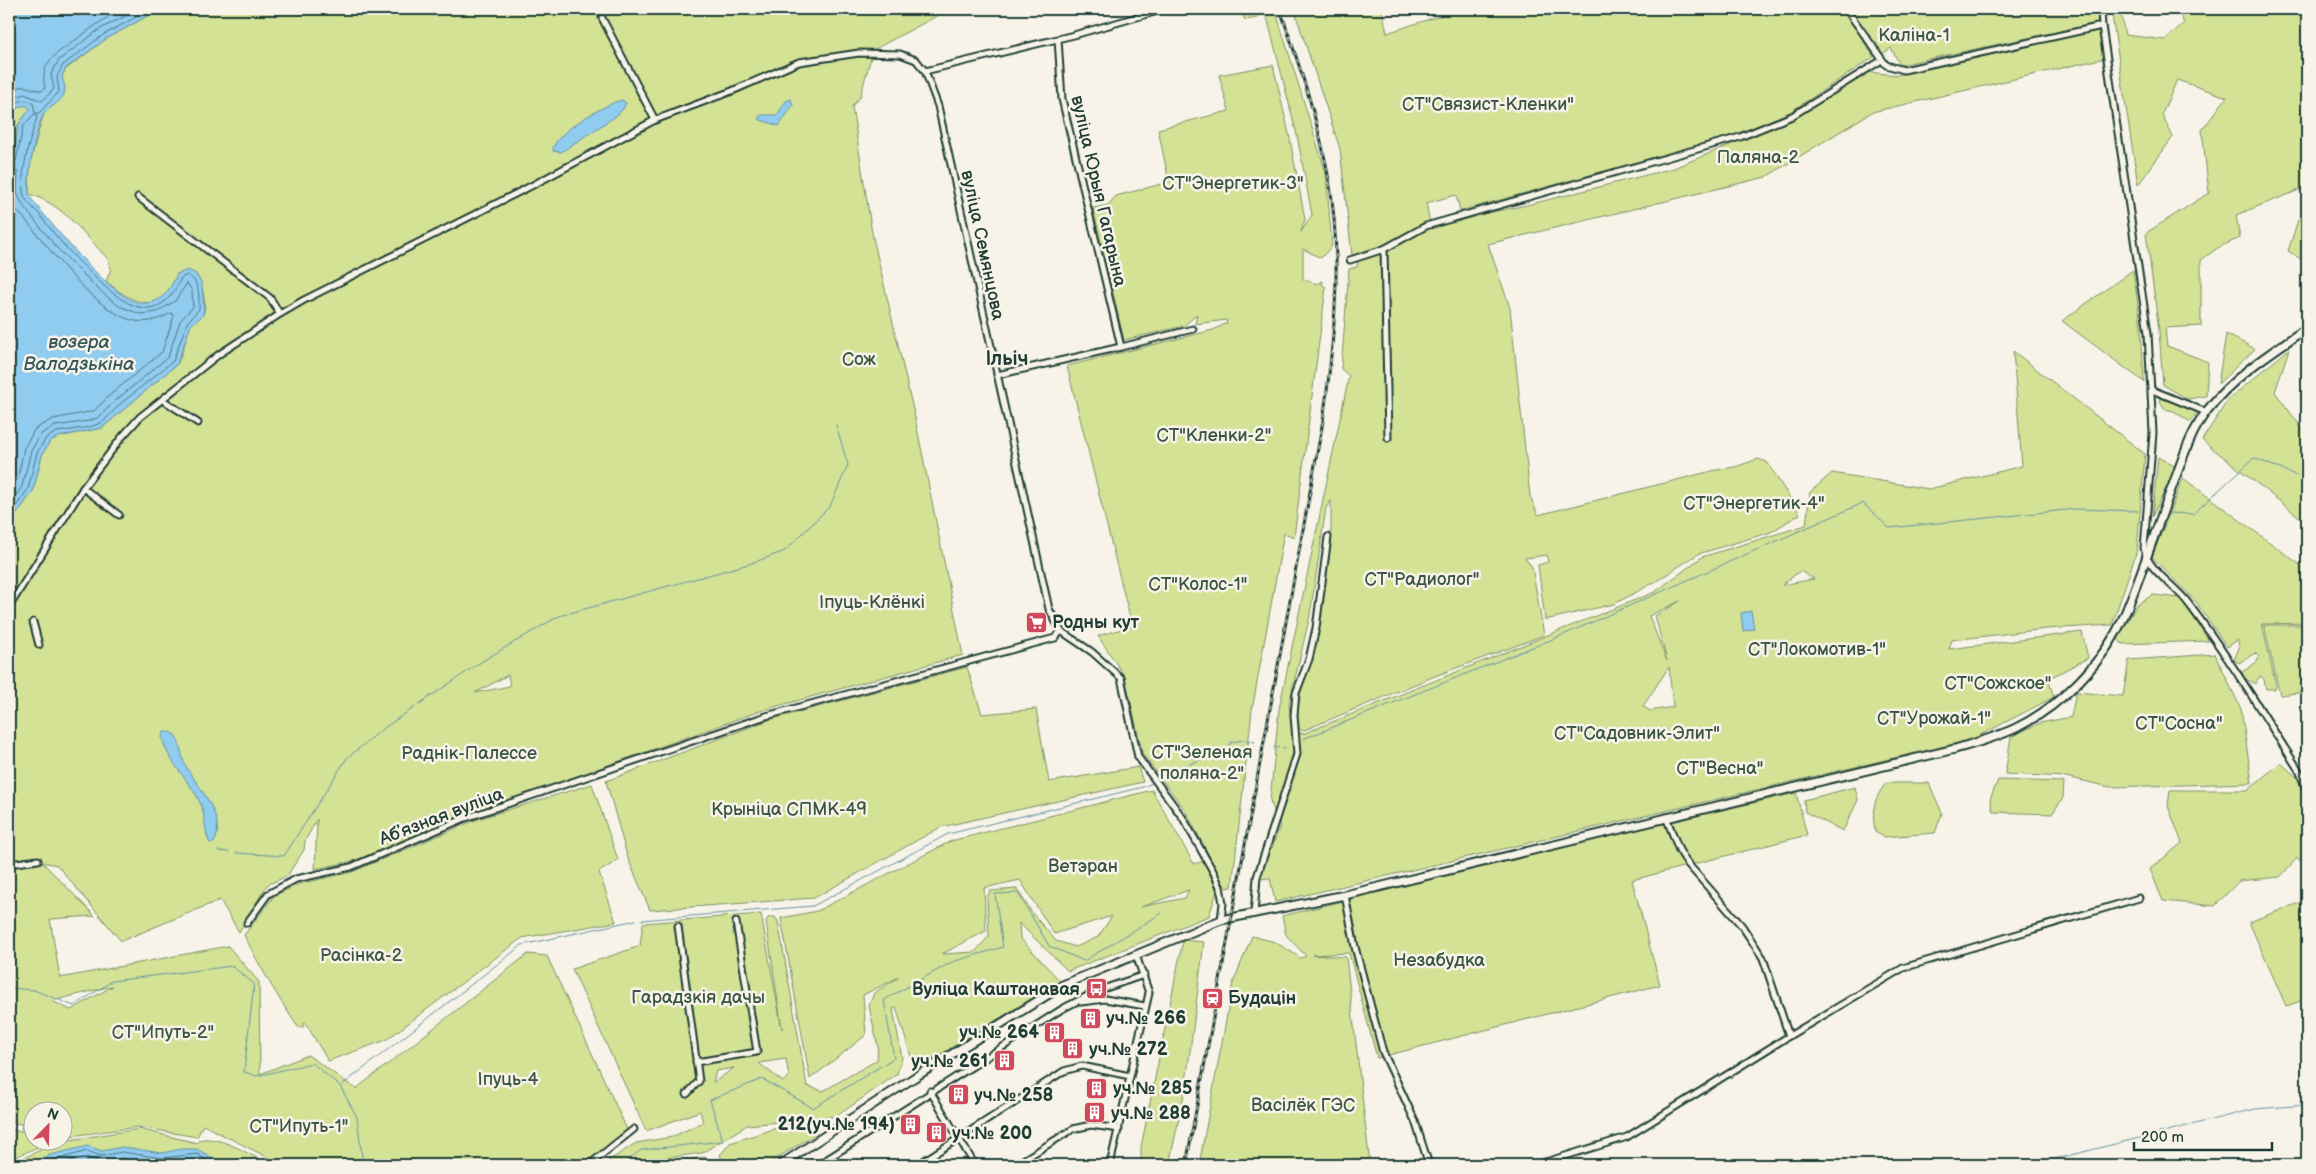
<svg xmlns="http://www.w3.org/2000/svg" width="2316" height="1174" font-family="'Balsamiq Sans',sans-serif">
	<rect width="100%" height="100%" fill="#f7f3e8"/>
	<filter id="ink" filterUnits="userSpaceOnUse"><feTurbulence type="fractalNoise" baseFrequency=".02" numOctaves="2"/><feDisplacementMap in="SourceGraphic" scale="10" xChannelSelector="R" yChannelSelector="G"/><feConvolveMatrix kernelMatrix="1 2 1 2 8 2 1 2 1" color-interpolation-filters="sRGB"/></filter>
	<g filter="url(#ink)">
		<!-- green -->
		<g fill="#d4e296" stroke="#7a9065" fill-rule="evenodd">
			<path d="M160 9H950L873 50 860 97 852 106 872 233 915 418 963 655 760 711 497 805 354 861 315 869 317 819 305 841 304 850 287 876 267 885 239 932 220 900 121 941 57 865 42 862 95 916 50 919 60 978 228 946 259 982 260 1074 308 1055 356 1089 528 954 547 956 630 1136 594 1165H283L203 1125 197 1137 138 1127 63 1137 62 1112H32V1142H49L9 1160V1129L21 1132 22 1124 13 1123 9 1117V525L33 491 42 455 50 441 58 437 102 428 177 364C184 352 185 339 190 326 193 320 198 320 202 316 209 307 201 282 196 274H177C175 279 174 284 171 289 153 316 124 297 106 281L111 269 108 259C84 234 63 204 29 194L30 164 41 122 44 114 61 98 62 76 66 69 106 39ZM508 675 510 686 475 693ZM113 986 71 1010 52 1001 112 986Z"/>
			<path d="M1240 9H1259L1258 18 1245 20Z"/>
			<path d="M1265 9H1275L1326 173 1332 246 1321 258 1303 249V279L1317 284 1323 281 1322 285 1326 287 1294 537 1284 533 1252 710 1232 887 1226 888 1185 810 1143 755 1125 677 1098 636 1132 626 1067 366 1213 330 1227 323 1226 320 1195 324 1197 314 1184 326 1124 340 1093 208 1108 205 1116 196 1169 182 1158 129 1229 111 1219 75 1273 65 1289 134 1305 219 1301 232 1312 215 1297 135Z"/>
			<path d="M1294 9H1382L1387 33 1460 9H1842L1874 57 1790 112 1738 134 1460 211 1456 195 1426 203 1431 228 1453 220 1459 222 1462 218 1527 205 1674 168 1792 119 1867 72 1898 75 2098 29 2105 58 1872 112 1766 177 1488 244 1510 308 1530 496 1538 515 1716 470 1735 467 1758 459 1767 462 1800 514 1771 532 1698 554 1655 582 1614 604 1545 620 1538 565 1548 562 1547 555 1525 558 1532 567 1544 635 1435 676 1302 731 1299 728 1297 705 1319 631 1331 531V500L1326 508 1310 615 1289 704 1292 734 1305 733 1655 592 1702 557 1806 525 1810 492 1832 473 1929 489 2022 466 2013 351 2145 454 2137 550 2112 625 2046 629 1952 640 1949 649 2082 632 2088 658 2048 679 2054 697 1971 740 1275 902 1270 878 1260 879 1269 849 1272 848 1280 825 1270 801 1279 709 1349 376 1341 369 1349 269 1357 267 1359 255H1352L1340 149ZM1800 571 1814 579 1782 585ZM1680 601 1655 616 1667 661 1649 616ZM1669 667 1673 707 1650 711 1643 706Z"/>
			<path d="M1850 9H2098V23L1900 65 1891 48 1883 54Z"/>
			<path d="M2111 9H2120L2125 35 2165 40 2184 23 2177 9H2307V187L2236 215 2240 238 2219 247 2201 260V326L2165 328 2167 346 2208 362 2206 396 2188 399 2163 385 2159 330 2146 233 2209 193 2202 130 2227 97 2177 80 2162 114 2173 137 2138 185Z"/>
			<path d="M22 105H26L30 109 18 125 15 149 9 165C9 144 2 118 22 105Z"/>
			<path d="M2307 213V263L2288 251 2298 220Z"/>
			<path d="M2133 270 2141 326 2144 382 2062 321Z"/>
			<path d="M2226 334 2255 349 2218 384Z"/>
			<path d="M2289 349 2275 392 2307 435V523L2202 440 2228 400Z"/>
			<path d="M2163 396 2186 404 2197 413 2190 422 2174 411 2164 409 2160 401Z"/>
			<path d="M2158 457 2176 467 2152 517Z"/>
			<path d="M2183 478 2307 570V623L2262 624 2276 686 2275 689H2266L2264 679 2260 676 2255 684 2244 678 2242 672 2257 662 2259 657 2255 653 2239 663 2234 660 2239 648 2238 640 2227 647 2196 602 2152 557Z"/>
			<path d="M2153 595 2181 598 2209 641 2122 644 2118 639 2137 604Z"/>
			<path d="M2264 625H2307V692L2280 695Z"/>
			<path d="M2215 654 2241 709 2252 783 2110 787 2066 777 2005 774 2011 737 2040 723 2071 717 2076 692 2123 696 2129 660Z"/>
			<path d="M967 667 982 714 1036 709 1049 782 1138 767 1143 782 941 827 814 898 650 910 627 856 606 781 769 720Z"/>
			<path d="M2281 763 2298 778 2307 792V866L2297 858 2280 877 2239 881 2215 906 2163 901 2150 869 2182 843 2168 806 2170 790H2247Z"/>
			<path d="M1998 780 2064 782 2063 798 2052 814 1993 812 1990 799Z"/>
			<path d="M1886 783H1929L1942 813 1935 833 1884 837 1875 832C1872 811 1873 800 1886 783Z"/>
			<path d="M592 784 618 860 599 872 616 922 522 938 386 1040 328 1061 305 1022 303 1027H298C278 998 260 967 244 935L274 896 299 884 352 872 478 819Z"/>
			<path d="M1855 787 1858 800 1843 831 1805 812 1804 800Z"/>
			<path d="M1152 790 1194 864 1204 861 1217 891 1209 916 1068 971 1019 923 1020 938 1060 981 915 1070 896 1007 893 1009 902 1058 897 1074 837 1116 806 1119 817 1133 766 1165H725L720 1155 730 1143 802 1120 747 1125 702 1153 665 1158 672 1162 705 1157 707 1165H602L636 1143 672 1137 703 1122 700 1111 646 1131 572 969 640 946 643 923 761 914 782 1029 766 921 769 917H775L778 921 807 1086 823 1091 877 1060 878 1047 869 1006 874 993 899 977 863 995 866 1035 810 1079 781 918 817 911 951 841ZM1020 880 1054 934 1112 916 1098 937 1076 947 1056 941 1032 913 1017 889 990 891 987 898 989 936 975 952 942 954 986 931 984 888ZM1189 890 1185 898 1140 907H1141ZM786 1059 789 1077 783 1082 759 1063ZM734 1068 714 1082H713L716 1071Z"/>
			<path d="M1796 793 1807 835 1632 880 1660 985 1377 1058 1349 953 1313 955 1346 957 1370 1165H1199L1233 983 1252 936 1275 942 1301 958 1306 956 1286 935 1282 916 1580 843Z"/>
			<path d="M2307 900V999L2286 1006 2249 922Z"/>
			<path d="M1183 940 1204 942 1185 1090 1169 1165H1141V1147Z"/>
			<path d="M139 1129 197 1143 199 1140C219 1134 252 1156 270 1165H9L57 1142Z"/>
		</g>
		<!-- water -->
		<g fill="#90cbf0" stroke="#6392a5">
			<path d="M9 9H160L106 39 66 68 62 76C62 80 65 84 65 87 66 101 51 105 44 114 36 125 25 184 30 197 48 220 113 301 141 303 163 304 169 290 177 274L188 270 196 274 202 284 204 310 203 315 191 325 177 364 102 428 58 437 50 441 42 455 33 491 9 525V165L15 149 18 125 30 109 27 106C18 104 13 112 9 119Z"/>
			<path d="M791 99 793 105 779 126 758 119 761 115H777L786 101Z"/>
			<path d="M622 100 626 103 623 109 616 116 561 152 553 151C551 134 607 103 622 100Z"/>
			<path d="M1751 611 1754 629 1743 631 1741 613Z"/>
			<path d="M164 732C169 732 172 732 175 735 181 743 181 756 185 765 196 785 228 817 214 843H210C205 836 205 815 201 805 191 781 167 762 162 737Z"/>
			<path d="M88 1146 102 1151 122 1147 162 1153 181 1149H197L213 1158 234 1165H26L50 1155Z"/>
		</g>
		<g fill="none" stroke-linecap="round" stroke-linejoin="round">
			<!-- shore -->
			<g stroke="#4c767f" stroke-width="1">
				<path d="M9 92 23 86 42 91 45 88C39 63 56 54 73 42 89 30 104 18 122 9"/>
				<path d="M9 101 24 94 42 101 54 89 51 74 59 60 100 29 139 9"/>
				<path d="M9 109C16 102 24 97 33 103L35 113H39L59 92 57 76 63 65 103 35 151 9"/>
				<path d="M9 165 16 161 23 127 33 115 36 114 37 117C31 135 20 173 23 192 25 202 33 207 39 214 50 228 60 242 73 255 103 285 152 344 181 278L187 275C200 280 199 297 199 309L187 323 173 361 119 405 103 422 90 427 57 432 46 438 37 453 28 489 9 517"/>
				<path d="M9 171 18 172 17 193 24 207 57 248 98 289 119 306 140 314 157 312 175 301 187 283 192 291 193 307 180 321 168 357 115 401 99 417 89 421 55 426 41 434 31 451 22 486 9 506"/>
				<path d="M9 179C10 188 9 197 13 205 17 212 24 217 28 223 51 251 95 310 131 320 145 324 159 320 171 313L174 316 162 352 110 395 94 411 53 419 35 429 24 448 18 477 9 494"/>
				<path d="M38 1165 87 1151 101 1156 122 1152 162 1158 197 1154 211 1163 222 1165"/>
				<path d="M55 1165 87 1157 101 1162 122 1158 161 1164 196 1160 204 1165"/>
			</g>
			<!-- stream -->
			<g stroke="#6392a5" stroke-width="1">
				<path d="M2168 513 2193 514 2254 458 2307 480"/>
				<path d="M1303 739 1563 635 1863 503 1889 528 2076 509 2138 511"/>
				<path d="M1274 747 1285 748"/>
				<path d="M1159 781 1166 773 1228 749 1231 742 1244 740 1255 742"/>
				<path d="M218 851 229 852"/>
				<path d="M236 853 284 856 347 758 384 728 484 660 559 616 749 564 785 551 830 506 848 465 836 425"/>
				<path d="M641 920 813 906 948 834 1143 787 1155 782"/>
				<path d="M9 988 34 990 74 1006 112 981 232 966 254 984 244 1072 257 1076 312 1063 340 1086 357 1117 363 1165"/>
				<path d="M341 1086 522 945 636 920"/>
				<path d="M622 1165 641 1150 723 1141 710 1100 762 1079 813 1108 894 1058 884 1000 952 962 1003 947 995 894 1018 893 1049 946 1084 961 1162 913"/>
				<path d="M2031 1165 2255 1109 2307 1105"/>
			</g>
			<defs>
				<g id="street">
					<path d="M1846 9 1886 65 1904 70 2102 26"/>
					<path d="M2101 9 2102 26 2148 333 2153 433 2144 548C2147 570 2175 585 2188 603 2229 657 2264 716 2300 772L2307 793"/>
					<path d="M602 18 655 120"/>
					<path d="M1058 39 1062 99 1121 347"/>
					<path d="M925 71 1074 35 1165 9"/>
					<path d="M138 197 270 298 280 314"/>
					<path d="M1384 249 1388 438"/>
					<path d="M1350 260 1384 249 1426 226 1740 137 1792 116 1882 60"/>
					<path d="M997 375 1121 347 1193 329"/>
					<path d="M2152 390 2206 412"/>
					<path d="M163 400 198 423"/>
					<path d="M83 488 119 515"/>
					<path d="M9 607 83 488 122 437 140 417 218 355 280 314 304 300 531 186 655 120 732 91 799 62 859 53 900 54 916 60 925 71 938 106 1049 609 1061 631 1092 652 1121 678 1138 757 1183 818 1214 873 1220 887 1223 903 1221 920"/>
					<path d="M33 622 39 645"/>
					<path d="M1666 817 1679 850 1687 863 1742 926 1763 958 1789 1036"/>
					<path d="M9 864 38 860"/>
					<path d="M1345 895 1355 947 1383 1052 1415 1121 1429 1165"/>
					<path d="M1254 914 1257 877 1297 754 1294 715 1296 693 1309 659 1316 628 1328 537"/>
					<path d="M247 923 268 894 296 879 351 867 463 819 766 716 1055 638 1061 631"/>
					<path d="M678 926 699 1081 687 1094"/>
					<path d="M1081 1002 1105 999 1145 1006"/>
					<path d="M696 1062 757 1052 736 922"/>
					<path d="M930 1091 975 1165"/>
					<path d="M829 1158 834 1165"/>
					<path d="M589 1165 634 1129"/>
					<path d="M818 1165 1062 1009 1097 991 1144 975"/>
					<path d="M917 1165 1064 1071 1082 1066 1130 1076"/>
					<path d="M1015 1165 1073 1129 1091 1125 1119 1129"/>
					<path d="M1110 1165 1149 993 1136 955"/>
					<path d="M1536 1165 1627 1137 1789 1036 1903 968 2139 898"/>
				</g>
				<path id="secondary" d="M780 1165 915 1077 1065 984 1221 920 1345 895 1955 749C1976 743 1997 737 2016 728 2061 706 2105 661 2124 616 2141 576 2154 535 2169 495 2180 468 2188 436 2206 412 2232 377 2272 352 2307 328"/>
			</defs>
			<!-- street casing -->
			<use href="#street" stroke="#1f3d34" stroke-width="9"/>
			<!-- secondary casing -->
			<use href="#secondary" stroke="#1f3d34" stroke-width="11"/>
			<!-- street -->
			<use href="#street" stroke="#f7f3e8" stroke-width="5"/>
			<!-- secondary -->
			<use href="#secondary" stroke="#f7f3e8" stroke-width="7"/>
			<defs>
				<path id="rail" d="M1186 1165 1323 421C1334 341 1343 260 1329 180 1319 122 1299 65 1280 9"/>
			</defs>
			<!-- rail casing -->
			<use href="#rail" stroke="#1f3d34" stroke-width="3"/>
			<!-- rail -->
			<use href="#rail" stroke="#f7f3e8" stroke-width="1" stroke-dasharray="4" stroke-linecap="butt"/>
		</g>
	</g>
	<!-- icons -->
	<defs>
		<symbol id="supermarket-square" viewBox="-11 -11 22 22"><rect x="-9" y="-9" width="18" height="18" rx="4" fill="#d1495b" stroke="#f7f3e8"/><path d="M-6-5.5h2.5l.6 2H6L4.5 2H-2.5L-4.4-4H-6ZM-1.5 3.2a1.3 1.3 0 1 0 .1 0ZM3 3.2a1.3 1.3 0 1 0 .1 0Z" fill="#fff"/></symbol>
		<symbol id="bus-square" viewBox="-11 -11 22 22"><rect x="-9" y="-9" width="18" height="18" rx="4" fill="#d1495b" stroke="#f7f3e8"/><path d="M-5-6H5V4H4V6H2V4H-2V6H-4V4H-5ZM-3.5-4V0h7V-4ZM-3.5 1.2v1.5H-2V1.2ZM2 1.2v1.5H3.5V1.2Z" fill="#fff"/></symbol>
		<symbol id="station-square" viewBox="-11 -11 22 22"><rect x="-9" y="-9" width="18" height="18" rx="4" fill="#d1495b" stroke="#f7f3e8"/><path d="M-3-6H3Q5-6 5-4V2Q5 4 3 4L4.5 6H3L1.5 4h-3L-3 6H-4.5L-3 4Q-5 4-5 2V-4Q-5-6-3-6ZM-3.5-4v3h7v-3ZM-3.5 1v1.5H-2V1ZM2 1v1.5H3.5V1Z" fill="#fff"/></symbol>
		<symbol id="building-square" viewBox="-11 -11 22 22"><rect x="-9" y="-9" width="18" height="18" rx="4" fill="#d1495b" stroke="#f7f3e8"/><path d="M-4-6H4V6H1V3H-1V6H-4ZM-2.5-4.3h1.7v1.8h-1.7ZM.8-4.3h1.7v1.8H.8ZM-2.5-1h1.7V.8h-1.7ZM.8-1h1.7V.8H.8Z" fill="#fff"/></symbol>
	</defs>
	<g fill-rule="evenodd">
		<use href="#supermarket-square" x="1024" y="610" width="25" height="25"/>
		<use href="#bus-square" x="1084" y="976" width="25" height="25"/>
		<use href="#station-square" x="1200" y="986" width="25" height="25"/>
		<use href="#building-square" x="1078" y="1006" width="25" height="25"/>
		<use href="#building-square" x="1042" y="1020" width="25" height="25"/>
		<use href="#building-square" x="1060" y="1036" width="25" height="25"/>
		<use href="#building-square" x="992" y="1048" width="25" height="25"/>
		<use href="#building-square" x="1084" y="1076" width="25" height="25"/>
		<use href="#building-square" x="946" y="1082" width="25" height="25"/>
		<use href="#building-square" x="1082" y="1100" width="25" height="25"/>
		<use href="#building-square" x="898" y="1112" width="25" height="25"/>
		<use href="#building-square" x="924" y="1120" width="25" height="25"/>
	</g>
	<g text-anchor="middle" stroke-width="5" stroke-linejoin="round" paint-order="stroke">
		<!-- park labels -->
		<g font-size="18" fill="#3a5643" stroke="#f7f3e8">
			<text x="1914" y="41">Каліна-1</text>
			<text x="1488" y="110">СТ"Связист-Кленки"</text>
			<text x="1758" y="163">Паляна-2</text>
			<text x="1233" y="189">СТ"Энергетик-3"</text>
			<text x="859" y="365">Сож</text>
			<text x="1214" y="441">СТ"Кленки-2"</text>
			<text x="1754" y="509">СТ"Энергетик-4"</text>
			<text x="1422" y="585">СТ"Радиолог"</text>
			<text x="1198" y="590">СТ"Колос-1"</text>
			<text x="872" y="608">Іпуць-Клёнкі</text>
			<text x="1817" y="655">СТ"Локомотив-1"</text>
			<text x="1998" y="689">СТ"Сожское"</text>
			<text x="1934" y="724">СТ"Урожай-1"</text>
			<text x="2179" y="729">СТ"Сосна"</text>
			<text x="1637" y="739">СТ"Садовник-Элит"</text>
			<text x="1202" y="758">СТ"Зеленая<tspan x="1202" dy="21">поляна-2"</tspan></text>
			<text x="469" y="759">Раднік-Палессе</text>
			<text x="1720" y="774">СТ"Весна"</text>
			<text x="789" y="815">Крыніца СПМК-49</text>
			<text x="1083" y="872">Ветэран</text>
			<text x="361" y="961">Расінка-2</text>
			<text x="1439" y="966">Незабудка</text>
			<text x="698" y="1003">Гарадзкія дачы</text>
			<text x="163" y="1038">СТ"Ипуть-2"</text>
			<text x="508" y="1085">Іпуць-4</text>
			<text x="1303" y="1111">Васілёк ГЭС</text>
			<text x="299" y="1132">СТ"Ипуть-1"</text>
		</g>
		<!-- street labels -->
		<g font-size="18" fill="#1f3d34" stroke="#f7f3e8">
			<text transform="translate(1099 191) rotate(77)" y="6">вуліца Юрыя Гагарына</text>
			<text transform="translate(983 245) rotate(78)" y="6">вуліца Семянцова</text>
			<text transform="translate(441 816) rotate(-21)" y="6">Абʼязная вуліца</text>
		</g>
		<!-- poi labels -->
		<g font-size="18" font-weight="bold" fill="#1f3d34" stroke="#f7f3e8" text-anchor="start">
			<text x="1052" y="628">Родны кут</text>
			<text x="1080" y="995" text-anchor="end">Вуліца Каштанавая</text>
			<text x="1228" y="1004">Будацін</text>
			<text x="1106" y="1024">уч.№ 266</text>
			<text x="1039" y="1038" text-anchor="end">уч.№ 264</text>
			<text x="1089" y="1055">уч.№ 272</text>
			<text x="988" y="1067" text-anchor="end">уч.№ 261</text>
			<text x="1113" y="1094">уч.№ 285</text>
			<text x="974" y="1101">уч.№ 258</text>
			<text x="1111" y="1119">уч.№ 288</text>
			<text x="895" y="1130" text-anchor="end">212(уч.№ 194)</text>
			<text x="952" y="1139">уч.№ 200</text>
		</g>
		<!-- water labels -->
		<g font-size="19" font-style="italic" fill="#36595a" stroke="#f7f3e8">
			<text x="79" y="348">возера<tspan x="79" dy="22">Валодзькіна</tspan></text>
		</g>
		<!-- quarter labels -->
		<g font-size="20" font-weight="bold" fill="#1f3d34" stroke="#f7f3e8">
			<text x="1007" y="365">Ільіч</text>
		</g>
	</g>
	<!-- margin -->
	<rect width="2316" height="1174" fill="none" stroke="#f7f3e8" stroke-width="30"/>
	<rect x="15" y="15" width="2286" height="1144" fill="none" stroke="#1f3d34" stroke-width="2" filter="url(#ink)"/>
	<!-- north arrow -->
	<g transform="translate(48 1126) rotate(23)"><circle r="24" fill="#f7f3e8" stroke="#a1aaa0"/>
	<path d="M0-4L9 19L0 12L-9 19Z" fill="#d1495b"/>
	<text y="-8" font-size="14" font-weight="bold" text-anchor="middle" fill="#1f3d34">N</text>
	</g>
	<!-- scale -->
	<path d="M2134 1142v8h138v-8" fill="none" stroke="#1f3d34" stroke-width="2.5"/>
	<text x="2141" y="1142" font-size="15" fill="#1f3d34" stroke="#f7f3e8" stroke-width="4" paint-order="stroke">200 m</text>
</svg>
